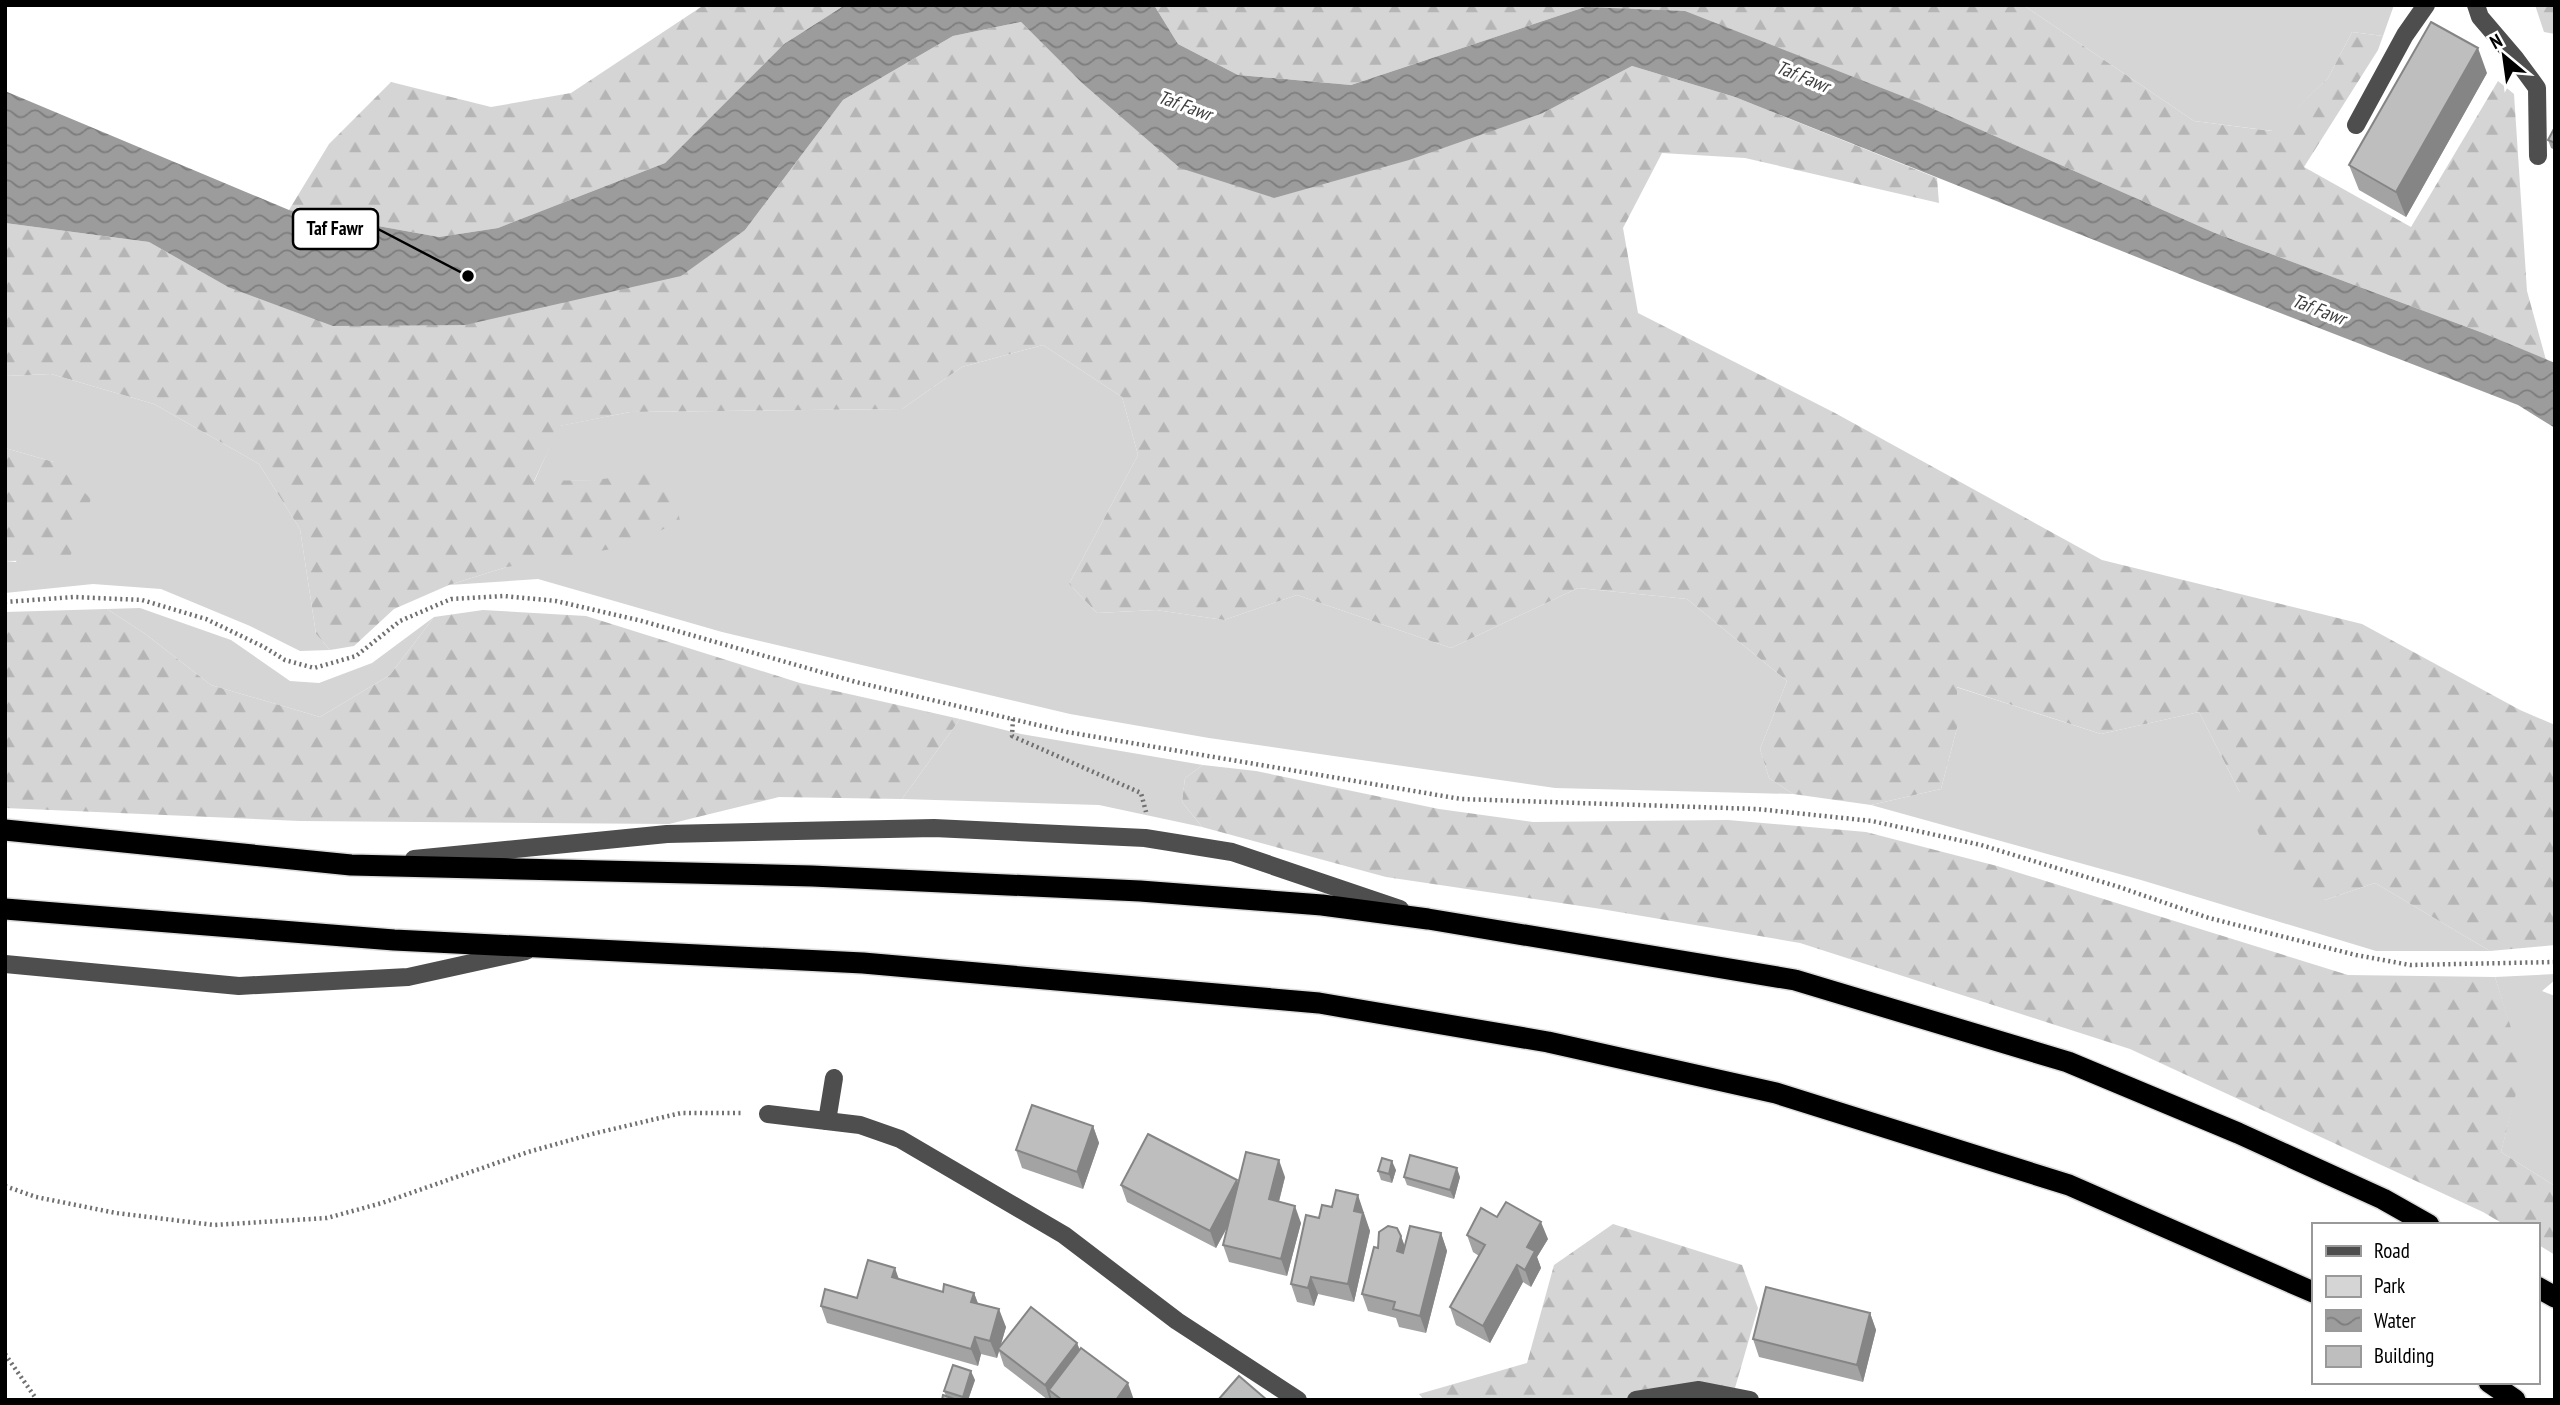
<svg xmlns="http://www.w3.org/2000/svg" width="2560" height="1405" font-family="'PT Sans Narrow',sans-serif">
	<defs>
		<pattern id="forest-firs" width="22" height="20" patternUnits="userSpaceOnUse" patternTransform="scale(1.75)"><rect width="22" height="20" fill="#d5d5d5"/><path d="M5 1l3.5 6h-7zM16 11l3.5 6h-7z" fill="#b5b5b5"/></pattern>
		<pattern id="water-waves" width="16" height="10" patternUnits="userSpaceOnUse" patternTransform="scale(1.75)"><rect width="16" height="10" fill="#9c9c9c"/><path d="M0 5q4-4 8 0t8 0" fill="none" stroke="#7d7d7d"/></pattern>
	</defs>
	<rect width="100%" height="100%" fill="#fff"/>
	<!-- green -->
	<g fill="#d5d5d5">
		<path d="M2023 5H2394L2383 36 2352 32 2328 78 2273 131 2194 121Z"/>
		<path d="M1043 345 1122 397 1138 455 1069 584 1097 613 1156 610 1224 620 1297 595 1451 648 1578 588 1687 599 1787 681 1760 749 1769 778 1793 794 1555 788 1209 738 1070 714 722 632 538 579 449 585 507 567 594 480 534 482 559 426 630 412 902 409 962 367Z"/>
		<path d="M51 374 154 404 259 464 300 529 316 634 330 650 300 651 250 626 161 589 93 584 5 593V561L16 562 54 462 5 448V376Z"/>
		<path d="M140 608 231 640 290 681 319 683 372 663 434 617 390 675 320 717 211 685 144 633 107 609Z"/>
		<path d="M1956 687 2101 734 2199 712 2239 791 2325 900 2375 883 2490 951H2376L2141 880 1871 805 1941 789 1957 728Z"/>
		<path d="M960 719 1021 734 1203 765 1185 778 1182 802 1202 827 1099 805 902 799Z"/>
		<path d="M2555 974V980L2542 991 2555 996V1186L2501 1152 2522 1066 2495 977Z"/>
	</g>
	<!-- forest -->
	<g fill="url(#forest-firs)">
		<path d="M704 5H845L784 44 665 163 498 228 439 237 289 210 329 144 391 82 491 107 571 93Z"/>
		<path d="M1154 5H2023L2194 121 2272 131 2328 78 2352 32 2383 36 2378 50 2304 167 2411 227 2498 81 2514 94 2527 291 2546 360 2483 333 2215 233 1920 103 1585 7 1351 85 1238 75 1178 44Z"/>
		<path d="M2535 5H2555V34L2544 32Z"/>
		<path d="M1021 22 1082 83 1180 167 1543 113 1632 66 1735 97 1937 178 1939 203 1745 158 1662 153 1623 228 1638 313 1835 413 2102 560 2362 624 2520 710 2555 725V945L2490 951 2375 883 2325 900 2278 875 2239 791 2199 712 2101 734 1957 687V728L1941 789 1871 805 1793 794 1769 778 1760 749 1787 681 1687 599 1578 588 1451 648 1297 595 1224 620 1156 610 1097 613 1069 584 1138 455 1122 397 1043 345 962 367 902 409 630 412 560 426 534 481 594 480 669 471 680 521 629 546 507 567 449 585 394 609 354 646 330 650 316 634 300 529 259 464 154 404 51 374 5 376V223L149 242 228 287 745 230 843 100 953 36Z"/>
		<path d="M5 448 54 462 91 499 69 560 5 561Z"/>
		<path d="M107 609 144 633 211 685 320 717 390 675 434 617 483 610 586 616 800 683 960 719 902 799 779 797 669 824 300 821 5 808V612Z"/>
		<path d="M1203 765 1256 771 1439 809 1533 822 1728 820 1866 832 1997 866 2348 975 2495 977 2523 1066 2501 1152 2555 1186V1255L2537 1244V1225H2505L2483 1212 2130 1049 1800 943 1601 909 1386 877 1202 827 1182 802 1185 778Z"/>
		<path d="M1613 1224 1742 1265 1758 1308 1735 1388 1737 1400H1424L1419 1394 1527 1363 1554 1265Z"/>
	</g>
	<!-- water -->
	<path fill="url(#water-waves)" d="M845 5H1154L1178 44 1238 75 1351 85 1585 7 1685 11 1920 103 2215 233 2483 333 2555 363V428L2518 405 2187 277 1735 97 1632 66 1543 113 1409 160 1274 198 1180 168 1082 83 1021 22 953 36 843 100 745 230 681 276 465 325 333 326 228 287 149 242 5 223V91L289 210 439 237 498 228 665 163 784 44Z"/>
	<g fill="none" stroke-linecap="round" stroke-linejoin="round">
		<defs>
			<g id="highway">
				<path d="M5 830 351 865 812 876 1140 891 1322 905 1428 919 1795 980 2068 1062 2238 1133 2383 1199 2429 1225"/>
				<path d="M5 909 394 940 863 963 1319 1003 1548 1042 1776 1093 2069 1185 2313 1292"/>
				<path d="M2537 1287 2555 1297"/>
				<path d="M2489 1382 2515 1400"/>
			</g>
		</defs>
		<!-- highway casing -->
		<use href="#highway" stroke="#dbdbdb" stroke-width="24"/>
		<!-- path -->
		<g stroke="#707070" stroke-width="4.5" stroke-dasharray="2 3.5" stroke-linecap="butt">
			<path d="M5 602 74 597 142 600 206 619 264 647 285 660 314 668 356 656 400 621 451 599 504 596 556 601 642 621 856 682 1067 732 1461 799 1757 809 1872 821 1981 845 2119 887 2209 918 2356 955 2410 965 2555 962"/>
			<path d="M1013 719 1012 736 1141 793 1146 812"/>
			<path d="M5 1186 36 1197 116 1213 214 1225 327 1218 382 1203 528 1152 592 1134 681 1113H744"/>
			<path d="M5 1354 37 1400"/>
		</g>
		<!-- minor -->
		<g stroke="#4e4e4e" stroke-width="18">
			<path d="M2476 5 2480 17 2515 58 2537 88 2538 156"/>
			<path d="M2356 125 2405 35 2426 5"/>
			<path d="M414 859 667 834 934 828 1145 838 1232 852 1400 909"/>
			<path d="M5 964 239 986 408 977 526 951"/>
			<path d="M768 1114 860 1125 900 1139 1064 1235 1177 1321 1298 1400"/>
			<path d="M827 1121 834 1078"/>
			<path d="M1636 1400 1699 1390 1750 1400"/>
		</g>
		<!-- highway -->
		<use href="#highway" stroke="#000" stroke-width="21"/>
	</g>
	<!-- wall -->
	<g fill="#a3a3a3">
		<path d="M2487 73 2406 217 2359 190 2349 165Z"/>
		<path d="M2555 127V150L2551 148 2548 140Z"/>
		<path d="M1093 1126 1099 1143 1083 1189 1022 1168 1016 1150Z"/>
		<path d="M1396 1170 1392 1183 1381 1180 1378 1171Z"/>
		<path d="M1285 1177 1279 1202 1301 1223 1287 1276 1229 1262 1223 1245 1228 1226 1216 1248 1127 1202 1121 1185 1237 1180 1238 1185Z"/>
		<path d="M1404 1177H1460L1454 1199 1407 1185Z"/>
		<path d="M1364 1212 1363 1214 1370 1231 1354 1302 1318 1294 1314 1306 1297 1302 1291 1284 1319 1218Z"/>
		<path d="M1441 1233 1447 1251 1426 1333 1399 1327 1396 1318 1368 1311 1362 1294 1401 1236 1405 1247Z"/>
		<path d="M1467 1235 1548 1239 1537 1257 1541 1268 1531 1287 1523 1282 1490 1343 1456 1325 1450 1307 1479 1256 1473 1252Z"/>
		<path d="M899 1279 943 1292 974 1293 978 1303 1006 1327 1000 1347 1077 1343 1080 1350 1134 1400H1048L1004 1366 999 1351 997 1358 981 1354 978 1366 827 1323 821 1306 857 1298Z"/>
		<path d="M1870 1313 1876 1330 1863 1382 1759 1357 1753 1339Z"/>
		<path d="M975 1380 968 1400H942L946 1396 944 1391Z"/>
	</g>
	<!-- shaded-wall -->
	<g fill="#858585">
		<path d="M2478 48 2487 73 2406 217 2396 192Z"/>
		<path d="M1093 1126 1099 1143 1083 1189 1077 1172Z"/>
		<path d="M1279 1160 1285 1177 1275 1216 1269 1199Z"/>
		<path d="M1392 1161 1396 1170 1392 1183 1389 1174Z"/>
		<path d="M1457 1168 1460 1177 1454 1199 1450 1190Z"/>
		<path d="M1237 1180 1243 1197 1216 1248 1210 1231Z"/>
		<path d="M1358 1195 1370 1231 1354 1302 1348 1284 1354 1211Z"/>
		<path d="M1295 1206 1301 1223 1287 1276 1281 1259Z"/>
		<path d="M1541 1222 1548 1239 1537 1257 1541 1268 1531 1287 1525 1270 1527 1247Z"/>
		<path d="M1441 1233 1447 1251 1426 1333 1420 1316Z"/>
		<path d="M1401 1236 1407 1253 1397 1251Z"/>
		<path d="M1517 1265 1523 1282 1490 1343 1483 1326Z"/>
		<path d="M895 1268 901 1285 892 1277Z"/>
		<path d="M1311 1277 1318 1294 1314 1306 1308 1288Z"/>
		<path d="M974 1293 980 1310 971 1302Z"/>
		<path d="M999 1309 1006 1327 997 1358 990 1341Z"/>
		<path d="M1870 1313 1876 1330 1863 1382 1857 1365Z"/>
		<path d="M975 1337 981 1354 978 1366 971 1349Z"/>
		<path d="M1077 1343 1083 1360 1049 1390 1052 1400H1050L1045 1385Z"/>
		<path d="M971 1371 975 1380 968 1400H964L963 1397Z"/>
		<path d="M1128 1383 1134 1400H1116Z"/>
	</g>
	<!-- building -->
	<g fill="#bebebe" stroke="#858585" stroke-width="2">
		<path d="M2431 22 2478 48 2396 192 2349 165Z"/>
		<path d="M2555 127V143L2548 140Z"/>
		<path d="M1032 1105 1093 1126 1077 1172 1016 1150Z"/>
		<path d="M1148 1134 1237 1180 1210 1231 1121 1185Z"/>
		<path d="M1246 1152 1279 1160 1269 1199 1295 1206 1281 1259 1223 1245Z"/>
		<path d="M1410 1155 1457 1168 1450 1190 1404 1177Z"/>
		<path d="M1382 1158 1392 1161 1389 1174 1378 1171Z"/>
		<path d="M1336 1190 1358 1195 1354 1211 1363 1213 1348 1284 1311 1277 1308 1288 1291 1284 1306 1215 1319 1218 1322 1205 1332 1207Z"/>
		<path d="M1506 1202 1541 1222 1527 1247 1535 1251 1525 1270 1517 1265 1483 1326 1450 1307 1485 1245 1467 1235 1481 1208 1497 1217Z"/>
		<path d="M1388 1226 1397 1228 1401 1236 1397 1251 1403 1253 1410 1226 1441 1233 1420 1316 1393 1309 1395 1302 1362 1294 1374 1247 1378 1248 1379 1232Z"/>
		<path d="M868 1260 895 1268 892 1277 943 1292 944 1284 974 1293 971 1302 999 1309 990 1341 975 1337 971 1349 821 1306 825 1289 857 1298Z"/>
		<path d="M1766 1287 1870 1313 1857 1365 1753 1339Z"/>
		<path d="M1031 1307 1077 1343 1045 1385 998 1349Z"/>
		<path d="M1081 1348 1128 1383 1116 1400H1062L1049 1390Z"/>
		<path d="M953 1365 971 1371 963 1397 944 1391Z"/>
		<path d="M1239 1376 1267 1400H1218Z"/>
		<path d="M943 1395 957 1400H942Z"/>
	</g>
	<g text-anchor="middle" stroke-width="6" stroke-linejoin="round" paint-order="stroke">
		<!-- water labels -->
		<g font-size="19" font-style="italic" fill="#3d3d3d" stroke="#fff">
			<text transform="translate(1803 76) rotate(22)" y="7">Taf Fawr</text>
			<text transform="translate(1185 105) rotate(20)" y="7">Taf Fawr</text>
			<text transform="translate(2319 309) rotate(21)" y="7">Taf Fawr</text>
		</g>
	</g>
	<!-- callouts -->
	<path fill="none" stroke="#000" stroke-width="2.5" d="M468 276L378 229"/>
	<circle fill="#000" stroke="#fff" stroke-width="2.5" cx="468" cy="276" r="7"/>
	<rect fill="#fff" stroke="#000" stroke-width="2.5" x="293" y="209" width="85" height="40" rx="7"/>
	<g font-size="19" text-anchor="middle" font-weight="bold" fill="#000">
		<text x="335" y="235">Taf Fawr</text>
	</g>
	<!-- border -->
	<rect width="2560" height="1405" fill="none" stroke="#000000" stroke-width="14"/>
	<!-- legend -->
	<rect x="2312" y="1223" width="228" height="161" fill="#ffffff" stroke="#999999" stroke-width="2"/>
	<rect x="2326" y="1246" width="35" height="10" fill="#4e4e4e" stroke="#999999" stroke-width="2"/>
	<text x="2374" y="1258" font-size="21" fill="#000000">Road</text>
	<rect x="2326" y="1276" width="35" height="21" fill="#d5d5d5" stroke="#999999" stroke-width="2"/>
	<text x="2374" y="1293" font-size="21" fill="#000000">Park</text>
	<rect x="2326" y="1310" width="35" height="21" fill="url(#water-waves)" stroke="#999999" stroke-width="2"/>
	<text x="2374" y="1328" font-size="21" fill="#000000">Water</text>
	<rect x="2326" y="1346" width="35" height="21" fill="#bebebe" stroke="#999999" stroke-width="2"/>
	<text x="2374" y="1363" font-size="21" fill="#000000">Building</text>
	<!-- north arrow -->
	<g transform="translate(2504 56) rotate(331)" stroke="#ffffff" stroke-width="5" paint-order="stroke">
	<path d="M0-5L12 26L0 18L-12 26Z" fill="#000000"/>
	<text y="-10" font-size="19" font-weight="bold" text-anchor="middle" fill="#000000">N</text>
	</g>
</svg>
